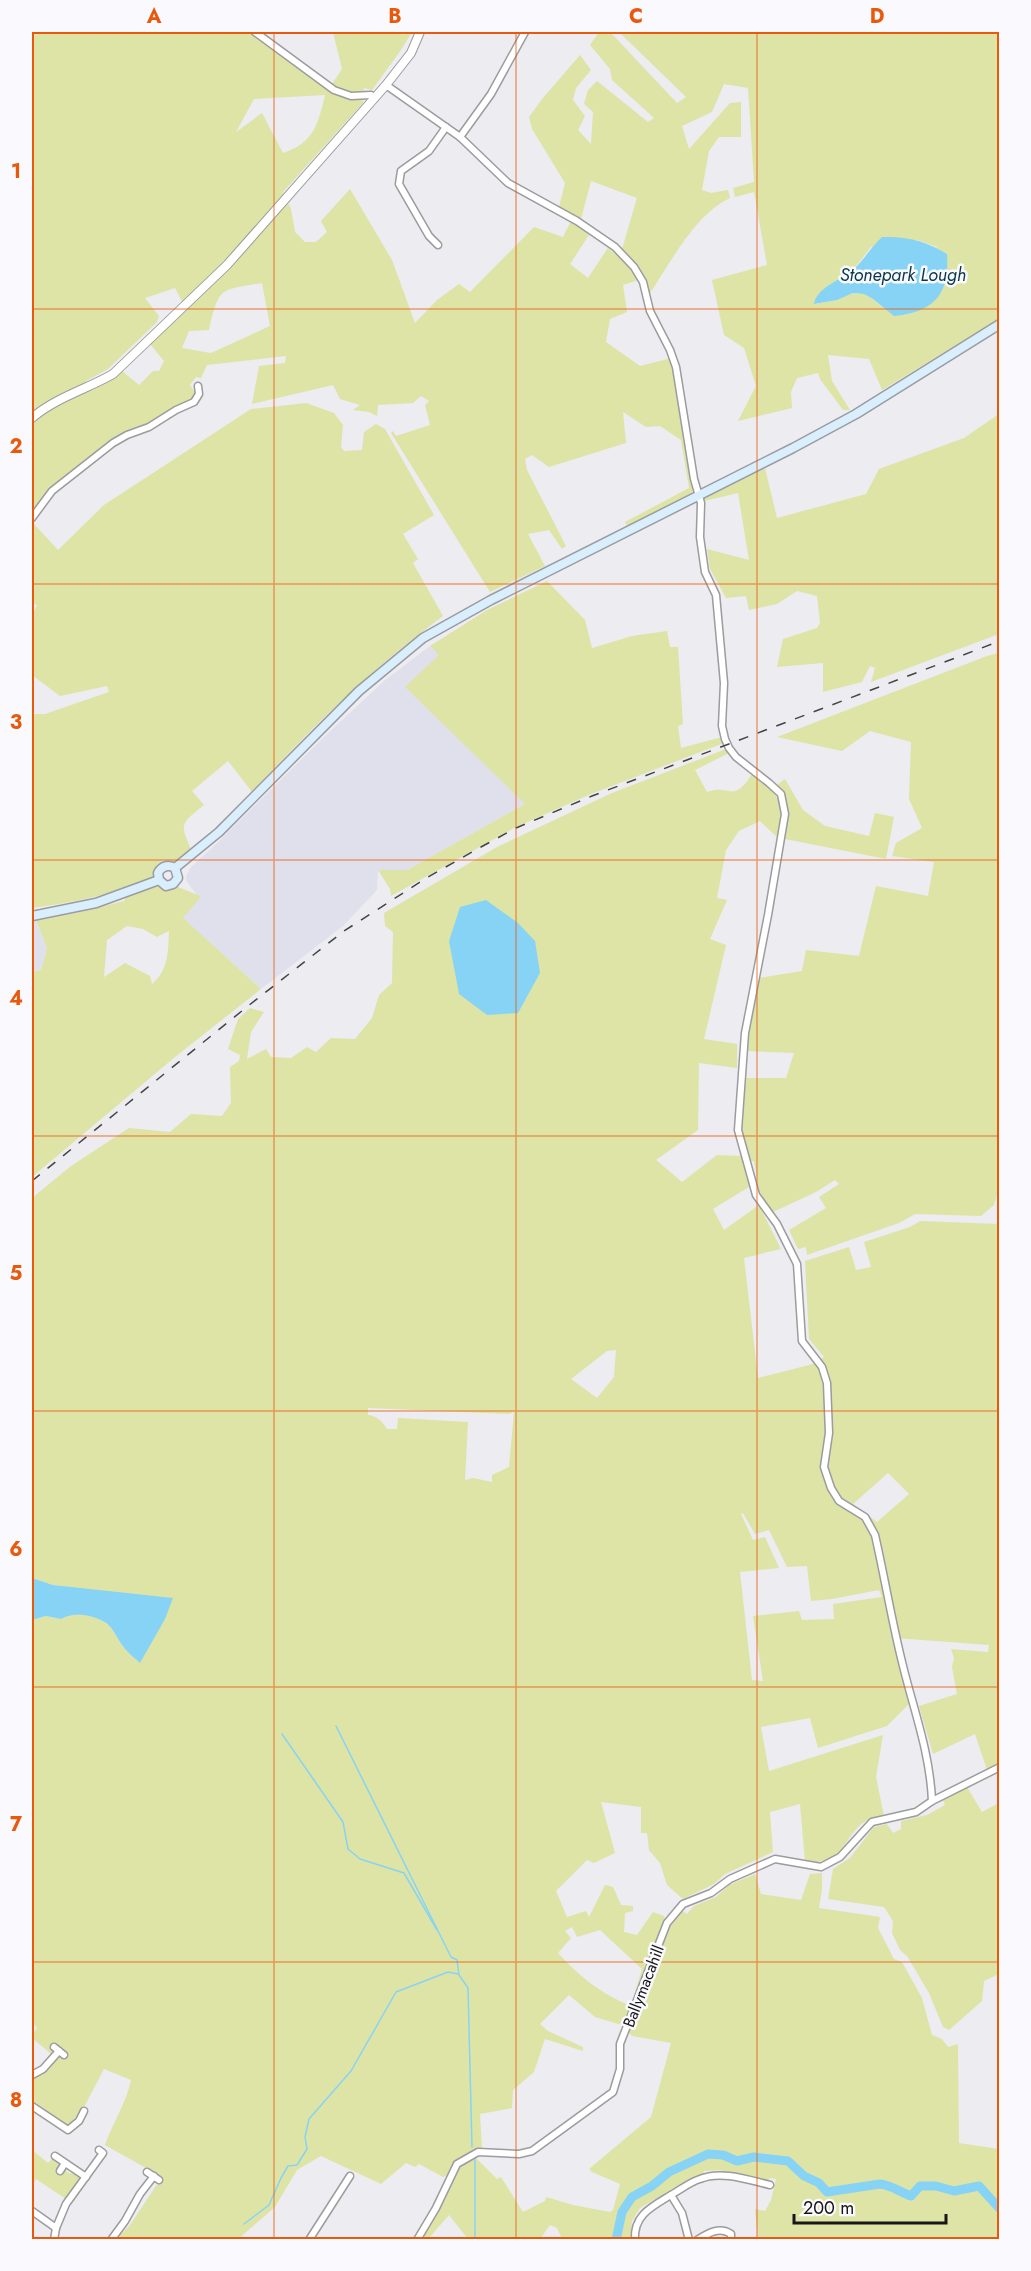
<svg xmlns="http://www.w3.org/2000/svg" width="1031" height="2271" font-family="Jost,sans-serif">
	<rect width="100%" height="100%" fill="#ececf1"/>
	<!-- built -->
	<g fill="#e0e0ec">
		<path d="M430 646 569 780 407 870H378L377 890 343 926 261 989 182 918 199 898 187 882 186 877 190 868 216 844 325 736 384 681Z"/>
		<path d="M36 920 47 948 41 970 32 972V921Z"/>
	</g>
	<!-- green -->
	<g fill="#dee4a6" fill-rule="evenodd">
		<path d="M32 32H250L328 90 342 69 333 32H412L401 50 372 90 364 88 363 103 283 192 291 209 295 232 305 242H316L327 232 321 221 350 189 392 260 415 323 437 300 459 284 470 292 534 227 563 237 571 221 589 235 570 264 588 278 608 248 624 261 638 280 623 285 627 312 610 319 606 342 640 366 672 358 694 487 692 493 627 526 625 522 689 488 681 440 660 426 646 427 623 412 626 443 549 467 532 455 525 459 527 470 566 546 562 549 549 530 528 534 545 566 490 592 391 433 393 431 396 436 430 425 425 405 429 401 421 396 413 403 378 405 377 416 369 412 353 410 360 405 340 399 333 385 252 404 259 366 285 363 286 356 207 365 201 378 196 377 190 385 195 393 192 401 168 411 148 425 132 429 118 437 50 489 32 513ZM325 95C318 124 314 143 283 153L262 113 236 132 254 99ZM262 283 270 326 211 353 182 348 189 331 209 330C219 287 219 290 262 283ZM175 288 186 309 150 344 164 361 159 371H153L139 385 122 371 90 391 86 381 108 369 157 322 159 316 145 298Z"/>
		<path d="M599 32H608L614 36 677 103 686 97 619 32H999V319L882 390 869 359 828 355 832 381 850 410H843L820 379 818 373 797 378 791 392 792 408 738 421 756 386 744 348 724 335 712 280 767 265 754 192 735 197 733 188 754 182 748 88 724 84 712 112 682 126 689 149 730 103 741 102V137H719L709 151 702 190 711 193 728 190 730 198C694 215 670 264 648 296L637 267 622 249 637 198 591 181 581 219 559 207 565 183 532 129 529 117 543 98 580 55 591 70 576 88 573 100 585 116 578 130 591 144 593 112 584 104 588 90 597 81 648 122 654 118 612 80 610 69 590 45ZM917 240 937 247 882 307 873 299 864 294 853 293 836 300 815 304 834 283 854 269 871 247Z"/>
		<path d="M306 403 334 413 343 425 341 447 344 451 362 450 364 432 376 424 385 429 434 515 403 534 418 559 413 563 443 616C373 667 311 728 252 792L228 761 192 791 204 805C179 825 180 823 192 852L176 863 164 860 157 864 156 871 152 879C110 895 76 902 32 908V714H45L109 692 107 686 60 696 32 675V615L37 605 32 603V530L34 524 58 550 104 505 251 409Z"/>
		<path d="M999 414V634L871 682 875 668 870 666 862 682 823 692V663L777 667 783 639 817 628 820 623 817 596 797 591 777 604 749 610 746 596 726 598 710 569 707 549 749 560 738 493 704 501 703 499 765 468 777 518 866 494 879 469 964 438Z"/>
		<path d="M547 581 585 620 592 648 632 636 667 631 670 647H678L683 724 678 726 681 748 722 737 724 743 591 794 514 828 391 896 390 889 378 870H407L525 804 405 687 439 655 430 646 487 610Z"/>
		<path d="M999 653 1000 1184 994 1205 981 1216 915 1214 899 1223 807 1255 806 1247 798 1249 789 1230 826 1208 819 1197 839 1184 835 1180 816 1192 773 1212 760 1196 754 1161H749L740 1129 745 1078H786L794 1053 746 1051 749 1027 759 978 802 971 806 950 859 956 876 886 928 896 934 862 892 856 896 843 922 828 909 799 911 742 870 731 842 751 777 737 987 656Z"/>
		<path d="M726 749 729 753 695 770 707 792C731 783 732 805 752 774 780 794 785 802 777 837L760 821 739 831 726 850 717 898 727 900 710 939 726 945 704 1039 737 1044V1068L699 1063 698 1130 656 1160 682 1182 717 1155 742 1156 749 1187 713 1209 724 1230 759 1205 781 1249 744 1258 758 1378 813 1364 824 1357 809 1339 805 1261 849 1247 856 1270 871 1267 864 1242 910 1227 920 1221 999 1224V1764L987 1770 975 1734 933 1754 919 1706 957 1694 952 1667 954 1658 951 1649 988 1652 989 1645 895 1638 911 1702 887 1726 818 1748 810 1718 761 1727 769 1771 883 1735 876 1777 884 1816C880 1817 874 1817 870 1819 843 1830 848 1866 805 1862L800 1804 770 1812 773 1852 725 1874 714 1884 683 1899 667 1885 660 1863 649 1850 647 1833H641V1807L601 1802 615 1853 594 1863 587 1860 556 1891 567 1917 586 1911 589 1917 605 1885 613 1887 621 1905 633 1906V1911L625 1913 624 1932 637 1935 653 1912 664 1916 668 1929 682 1911 687 1914 694 1906 716 1897 729 1885 755 1874 761 1894 801 1900 810 1874 822 1873V1889L819 1908 880 1917 878 1928 894 1959 902 1962 922 1998 932 2035 942 2039 948 2047 958 2044 959 2143 999 2149V2239H758L755 2209 765 2211 771 2200 776 2179 770 2178 765 2182 723 2174 721 2170 704 2171 703 2175 688 2181 689 2179 640 2208 632 2221 630 2239H562L557 2228 550 2225 540 2239H468L449 2215 428 2239H419C426 2230 433 2221 438 2211 449 2193 451 2163 475 2157L497 2179 501 2177 523 2212 545 2201 546 2197 573 2205 610 2212 613 2210 620 2184 592 2172 589 2169 651 2117 671 2043 632 2036 622 2025 595 2017 569 1995 540 2024 548 2031 583 2047V2051L545 2039 534 2072 513 2090 512 2108 480 2114 482 2150C452 2152 461 2171 443 2177L419 2164 415 2167 406 2163 381 2184 321 2156 297 2170 275 2207 238 2239H116L130 2225 162 2177 105 2145C113 2122 126 2104 131 2080L104 2069 83 2109 68 2126 32 2100V2077L56 2058 32 2038V2035L37 2028 32 2022V1620L46 1616 61 1619C71 1614 78 1614 89 1616 116 1623 111 1632 126 1650 130 1655 136 1659 140 1663L89 1590 53 1585 32 1578V1198L71 1166 129 1128 170 1132 191 1114 222 1116 231 1103 230 1067 239 1061 240 1055 228 1049 238 1019 250 1008 264 1012 251 1032 247 1059 266 1049 271 1057 291 1058 307 1047 316 1052 331 1038 355 1039 372 1018 379 995 392 983 393 932 385 926 384 913 497 847 612 793ZM616 1350 614 1377 597 1398 571 1379 607 1351ZM368 1408 509 1414 514 1412 509 1467 492 1475V1482L473 1478 465 1480 468 1422 398 1418 397 1429H387C383 1422 377 1416 368 1415ZM888 1473 909 1494 877 1522 853 1504ZM743 1513 755 1534 769 1530 787 1567 807 1566 811 1601 832 1599 879 1590 882 1597 833 1604 834 1619 802 1620 799 1611 753 1616 763 1681 752 1680 740 1572 779 1568 765 1537 753 1540 741 1514ZM572 1927 577 1937 600 1930 642 1969 631 2006C600 1993 581 1978 558 1953L571 1938 565 1931Z"/>
		<path d="M785 779 803 810 825 826 869 836 875 813 894 817 886 859 785 839C788 818 789 803 777 785Z"/>
		<path d="M156 887H178L198 895 200 898 183 918 261 989 175 1057 32 1177V972L41 970 47 948 36 920 80 912 124 901 127 896ZM127 926 143 929 157 937 169 931C168 951 169 970 152 984L150 976 125 963 104 977 107 940Z"/>
		<path d="M967 1787 982 1812 999 1803V1974L984 1981 982 2001 949 2030 943 2027 929 1993 907 1956 900 1950 892 1933 893 1921 884 1907 828 1899 833 1869 850 1858 874 1827 887 1824 893 1833 901 1829V1821L927 1815 945 1805 943 1800Z"/>
		<path d="M32 2150 48 2163 53 2158 61 2165 67 2167 66 2171 71 2174 73 2171 81 2176V2179L66 2199 36 2179 32 2186Z"/>
	</g>
	<!-- water -->
	<g fill="#87d3f5">
		<path d="M882 237C906 236 927 241 947 254 950 294 934 312 894 316L873 299 864 294 853 293 837 300 814 304C817 287 841 280 853 270 864 260 871 247 882 237Z"/>
		<path d="M486 900 518 923 535 941 540 973 518 1013 487 1015 459 994 449 941 460 907Z"/>
		<path d="M32 1578 53 1585 173 1598 165 1619 140 1663C136 1659 130 1655 126 1650 111 1632 116 1623 89 1616 78 1614 71 1614 61 1619L46 1616 32 1620Z"/>
	</g>
	<g fill="none" stroke-linecap="round" stroke-linejoin="round">
		<!-- stream -->
		<g stroke="#87d3f5" stroke-width="1.5">
			<path d="M336 1726 451 1957 457 1960 459 1975 468 1988 472 2147"/>
			<path d="M282 1734 343 1822 348 1849 360 1859 404 1873 437 1930"/>
			<path d="M475 2160V2240"/>
			<path d="M244 2224 269 2205 281 2178 288 2166 297 2165 307 2149 305 2137 309 2119 351 2071 396 1992 448 1972 458 1974"/>
		</g>
		<!-- river -->
		<path stroke="#87d3f5" stroke-width="9" d="M616 2240 622 2212 632 2197 652 2186 669 2172 708 2154 723 2155 737 2161 754 2157 788 2161 804 2176 819 2183 827 2192 880 2184C891 2185 900 2192 911 2196L920 2186H936L954 2191 979 2186 1000 2209"/>
		<defs>
			<g id="minor">
				<path d="M255 32 334 90 351 96 371 95 373 98"/>
				<path d="M386 85 460 137 508 183 577 221 615 247 634 267 643 282 650 311 670 350 676 367 694 479 701 503 700 537 705 572 716 595 724 683 722 726 725 739 729 748 736 757 769 783 781 794 785 814 768 915 745 1033 738 1130 756 1195 777 1224 797 1264 802 1341 822 1367 827 1383 829 1433 824 1467 831 1488 839 1501 865 1517 875 1535C885 1579 892 1623 903 1666 914 1711 930 1753 932 1801"/>
				<path d="M460 137 491 94 525 32"/>
				<path d="M438 245 429 236 399 184 401 171 429 151 446 127"/>
				<path d="M32 518 52 491 113 443 127 435 149 427 176 410 194 402 199 394 198 386"/>
				<path d="M54 2047 64 2055"/>
				<path d="M32 2075 43 2069 59 2051"/>
				<path d="M32 2106 68 2130 79 2121 84 2111"/>
				<path d="M55 2156 86 2177"/>
				<path d="M60 2171 65 2163"/>
				<path d="M147 2172 159 2180"/>
				<path d="M32 2211 56 2228 66 2204 103 2153 99 2150"/>
				<path d="M54 2240 56 2228"/>
				<path d="M111 2240 125 2221 140 2194 154 2176"/>
				<path d="M309 2240 350 2176"/>
				<path d="M417 2240 436 2208 457 2164 478 2152 519 2154 532 2151 613 2092 620 2069V2044L667 1923 683 1904 711 1893 730 1879 775 1859 821 1867 840 1857 872 1822 916 1812 932 1801 1000 1767"/>
				<path d="M635 2240C633 2215 653 2206 671 2195"/>
				<path d="M689 2240 682 2213 671 2195C680 2190 690 2182 700 2179 721 2170 749 2180 770 2185"/>
				<path d="M697 2240C708 2233 720 2226 731 2234V2240"/>
			</g>
			<path id="tertiary" d="M32 418C55 398 87 389 113 374L227 265 386 85 411 53 420 32"/>
			<g id="secondary">
				<path d="M175 868 219 832 359 691 423 638 491 600 793 448 856 414 1000 324"/>
				<path d="M159 880 166 886 173 884 178 878 175 868"/>
				<path d="M159 880 158 873C162 866 168 864 175 868"/>
				<path d="M32 916 96 903 159 880"/>
			</g>
		</defs>
		<!-- minor casing -->
		<use href="#minor" stroke="#9b9ba0" stroke-width="9"/>
		<!-- tertiary casing -->
		<use href="#tertiary" stroke="#9b9ba0" stroke-width="10"/>
		<!-- secondary casing -->
		<use href="#secondary" stroke="#9b9ba0" stroke-width="11"/>
		<!-- minor -->
		<use href="#minor" stroke="#fff" stroke-width="6"/>
		<!-- tertiary -->
		<use href="#tertiary" stroke="#fff" stroke-width="8"/>
		<!-- secondary -->
		<use href="#secondary" stroke="#d9effd" stroke-width="8"/>
		<!-- rail -->
		<path stroke="#444446" stroke-width="1.5" stroke-dasharray="10 10" stroke-linecap="butt" d="M32 1181 248 1006 344 931 428 877 481 847 516 828 592 796 1000 641"/>
	</g>
	<!-- grid -->
	<path fill="none" stroke="#e8590c" stroke-width="1.5" stroke-opacity="0.55" d="M274 32V2240M516 32V2240M757 32V2240M32 309H1000M32 584H1000M32 860H1000M32 1136H1000M32 1411H1000M32 1687H1000M32 1962H1000"/>
	<g text-anchor="middle" stroke-width="5" stroke-linejoin="round" paint-order="stroke">
		<!-- street labels -->
		<g font-size="16" fill="#171718" stroke="#f9f9fe">
			<text transform="translate(643 1986) rotate(-69)" y="6">Ballymacahill</text>
		</g>
		<!-- water labels -->
		<g font-size="18" font-style="italic" fill="#083749" stroke="#f9f9fe">
			<text x="903" y="281">Stonepark Lough</text>
		</g>
	</g>
	<!-- border -->
	<rect width="1031" height="2271" fill="none" stroke="#f9f9fe" stroke-width="66"/>
	<!-- scale -->
	<path d="M794 2214v9h152v-9" fill="none" stroke="#171718" stroke-width="3"/>
	<text x="803" y="2214" font-size="18" fill="#171718" stroke="#f9f9fe" stroke-width="4.5" paint-order="stroke">200 m</text>
	<rect x="33" y="33" width="965" height="2205" fill="none" stroke="#e8590c" stroke-width="2"/>
	<g font-size="20" text-anchor="middle" font-weight="bold" fill="#e8590c">
		<text x="154" y="23">A</text>
		<text x="395" y="23">B</text>
		<text x="636" y="23">C</text>
		<text x="877" y="23">D</text>
		<text x="16" y="178">1</text>
		<text x="16" y="453">2</text>
		<text x="16" y="729">3</text>
		<text x="16" y="1005">4</text>
		<text x="16" y="1280">5</text>
		<text x="16" y="1556">6</text>
		<text x="16" y="1831">7</text>
		<text x="16" y="2107">8</text>
	</g>
</svg>
